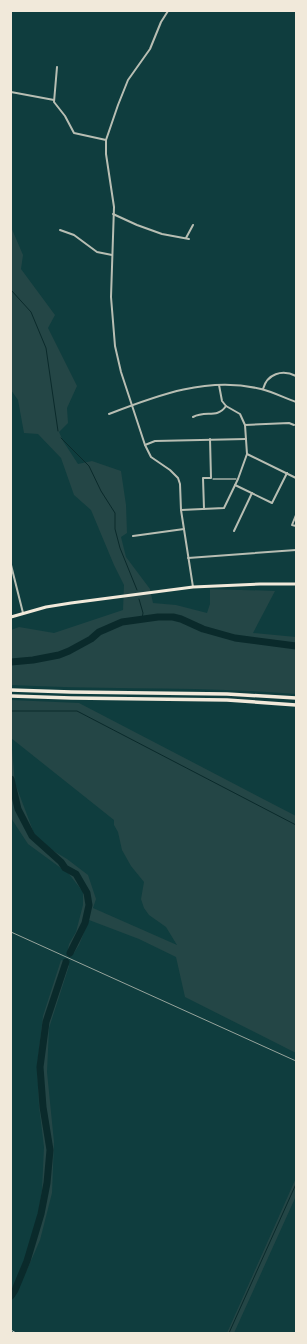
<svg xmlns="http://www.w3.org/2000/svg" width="307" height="1344" font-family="'Fira Sans Condensed',sans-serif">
	<rect width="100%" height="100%" fill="#0f3d3e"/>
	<!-- green -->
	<g fill="#244646" fill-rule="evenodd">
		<path d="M11 227 23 255 21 269 55 315 48 328 77 386 67 408 68 423 59 432 63 441 78 464 92 461 121 471 126 505 127 533 121 537 126 557 150 589 153 603 176 605 207 613 210 604V589L275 591 253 633 296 637V694C201 686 106 690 11 685V630L19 627 54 633 123 610 124 585 114 565 91 510 74 495 61 458 38 434 24 433 18 400 11 390Z"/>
		<path d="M11 700 79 703 296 816V1053L185 997 176 957 139 939 89 920 79 945 74 953 68 949 69 944 76 932 83 905V892L69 874 28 844 11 818ZM11 738 114 820V825L118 832 122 850 131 866 144 882 141 899 144 908 149 915 166 927 177 945 93 908 96 899 88 875 67 859 47 847 35 836 15 783Z"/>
		<path d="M61 960 66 962 69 966 49 1028 47 1072 54 1142 52 1193 40 1240 27 1270 11 1300V1291L23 1265 38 1214 42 1190 44 1147 39 1106 37 1066 43 1016Z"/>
		<path d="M296 1178V1196L234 1333H227Z"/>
	</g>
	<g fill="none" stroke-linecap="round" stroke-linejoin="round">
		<!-- stream -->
		<g stroke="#0a2a2b" stroke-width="1">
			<path d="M11 290 31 312 46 348 58 431"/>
			<path d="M61 438 89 466 101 491 115 513V529L120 548 137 590"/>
			<path d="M139 599 143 613 142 619"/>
			<path d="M11 711H77L296 825"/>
			<path d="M229 1333 296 1184"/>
		</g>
		<!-- river -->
		<g stroke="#0a2a2b" stroke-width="7">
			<path d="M11 662 33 660 59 655 69 651 91 639 99 632 122 622 158 617H173L181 619 203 629 235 638 296 646"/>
			<path d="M11 779 18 809 32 836 61 862 65 868 76 874 87 893 89 905 85 923 70 953"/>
			<path d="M11 1296 15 1290 27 1261 41 1214 47 1183 50 1150 43 1107 40 1067 46 1022 66 962"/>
		</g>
		<!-- path -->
		<path stroke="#f1e9da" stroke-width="1" d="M213 479H236"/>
		<!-- service -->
		<path stroke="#b8beb3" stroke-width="1" d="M11 1330 16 1333"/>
		<!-- minor -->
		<g stroke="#b8beb3" stroke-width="2">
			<path d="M168 11 161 22 150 49 128 80 118 105 106 140V154L114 207 111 297 115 346 121 372 145 445 151 457 170 470 178 478 180 484 181 510 193 587"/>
			<path d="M57 67 54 102 65 116 74 133 106 140"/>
			<path d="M11 92 54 100"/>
			<path d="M113 214 137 225 162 234 189 239"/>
			<path d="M60 230 74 235 97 252 112 255"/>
			<path d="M186 238 193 225"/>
			<path d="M263 389C267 374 282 369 296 376"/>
			<path d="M109 414C158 395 208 376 261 389 273 392 285 398 296 402"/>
			<path d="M193 417C206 410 217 419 226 406"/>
			<path d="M245 425 289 423 294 425"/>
			<path d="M145 445 155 441 246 439"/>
			<path d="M247 454 296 478"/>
			<path d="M235 485 272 503 287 473"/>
			<path d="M204 509 203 478H211L210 439"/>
			<path d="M181 510 224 508 238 479 247 454 245 425 240 414 226 406 222 401 219 385"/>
			<path d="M296 526 292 525 296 515"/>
			<path d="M234 531 252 493"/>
			<path d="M133 536 184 529"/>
			<path d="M188 558 296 550"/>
			<path d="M11 565 23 613"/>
		</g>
		<!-- secondary -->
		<path stroke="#f1e9da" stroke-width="3" d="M11 617 46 607 71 603 193 587 260 584H296"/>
		<!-- trunk -->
		<g stroke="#f1e9da" stroke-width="3.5">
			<path d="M11 690 71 692 227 694 296 698"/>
			<path d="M11 696 71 698 227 700 296 705"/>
		</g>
		<!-- rail -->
		<path stroke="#97a49c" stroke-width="1" d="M11 932 296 1061"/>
	</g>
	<!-- border -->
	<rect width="307" height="1344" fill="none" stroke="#f1e9da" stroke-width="24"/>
</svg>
